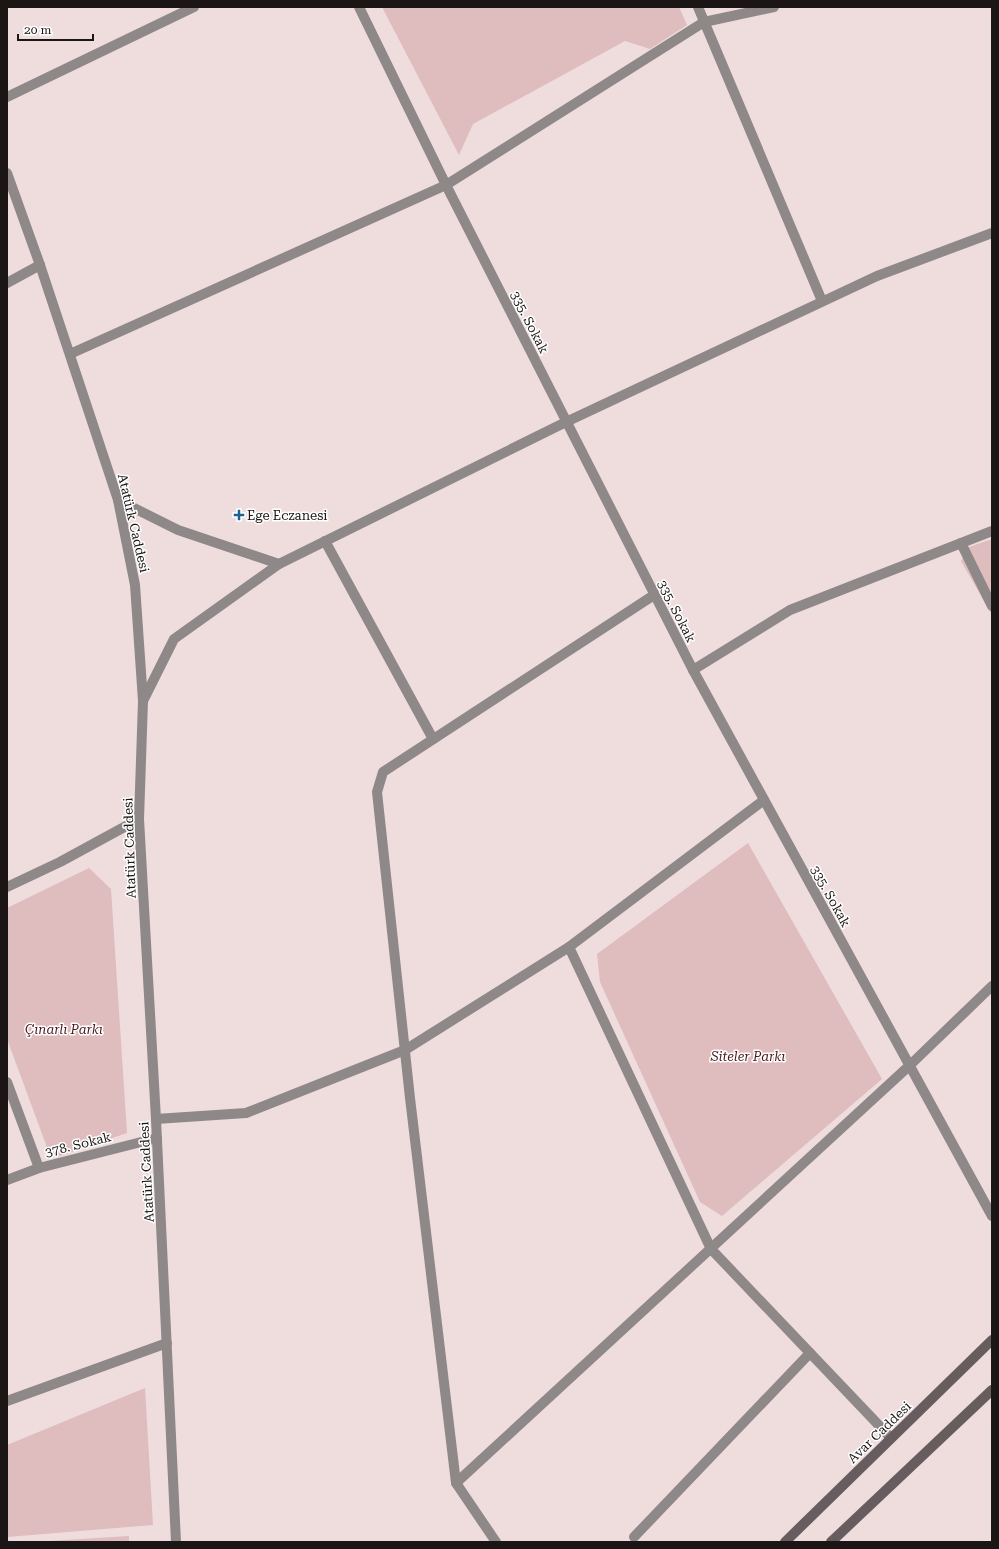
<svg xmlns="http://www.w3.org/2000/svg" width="999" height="1549" font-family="'Roboto Serif',serif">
	<rect width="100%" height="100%" fill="#efddde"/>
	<!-- green -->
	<g fill="#dfbcbd">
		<path d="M382 7H679L687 25 650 49 625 41 473 124 459 155Z"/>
		<path d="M992 539V615L961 561 969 547Z"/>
		<path d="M748 843 882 1079 722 1216 700 1202 600 982 597 954Z"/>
		<path d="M89 868 111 889 127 1133 57 1157 48 1150 7 1039V908Z"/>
		<path d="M145 1388 153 1525 7 1537V1445Z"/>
		<path d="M129 1536V1542H33Z"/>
	</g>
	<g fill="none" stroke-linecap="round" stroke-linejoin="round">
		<!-- minor -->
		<g stroke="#8f8888" stroke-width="10">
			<path d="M359 7 446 185 693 670 992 1216"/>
			<path d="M698 7 822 301"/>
			<path d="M7 97 194 7"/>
			<path d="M7 173 40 265 118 500 135 585 143 701 139 819 156 1119 176 1542"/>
			<path d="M7 283 40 265"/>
			<path d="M70 354 446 185 704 22 774 7"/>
			<path d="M325 541 433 739"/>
			<path d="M961 543 992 606"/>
			<path d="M693 670 790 610 992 531"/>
			<path d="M7 887 60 862 139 819"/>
			<path d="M569 947 711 1249 891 1438"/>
			<path d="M7 1082 39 1168"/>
			<path d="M156 1119 246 1113 405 1050 569 947 764 800"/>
			<path d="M7 1180 39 1168 157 1138"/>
			<path d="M7 1401 167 1343"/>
			<path d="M456 1483 909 1066 992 986"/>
			<path d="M634 1537 810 1353"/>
			<path d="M496 1542 456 1483 410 1098 377 792 383 772 654 595"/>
		</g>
		<!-- tertiary -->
		<g stroke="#8f8888" stroke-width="10">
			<path d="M118 500 178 530 279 564"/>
			<path d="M143 701 174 639 279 564 566 422 877 276 992 233"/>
		</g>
		<!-- secondary -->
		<g stroke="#685d5e" stroke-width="10">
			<path d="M785 1542 992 1340"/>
			<path d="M831 1542 992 1390"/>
		</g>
	</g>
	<!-- markers -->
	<path fill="#1c6195" stroke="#fff" stroke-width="1.5" d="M237 509h4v4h4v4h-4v4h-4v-4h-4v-4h4z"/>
	<g text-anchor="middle" stroke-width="3" stroke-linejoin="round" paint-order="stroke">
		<!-- street labels -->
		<g font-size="13" fill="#1b1515" stroke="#fff">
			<text transform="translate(530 322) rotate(63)" y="5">335. Sokak</text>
			<text transform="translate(134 523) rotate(77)" y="5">Atatürk Caddesi</text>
			<text transform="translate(677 611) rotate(63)" y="5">335. Sokak</text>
			<text transform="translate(129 848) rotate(-92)" y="5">Atatürk Caddesi</text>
			<text transform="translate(831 896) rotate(61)" y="5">335. Sokak</text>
			<text transform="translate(78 1144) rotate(-14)" y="5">378. Sokak</text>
			<text transform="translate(146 1172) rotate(-93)" y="5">Atatürk Caddesi</text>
			<text transform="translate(879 1432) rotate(-44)" y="5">Avar Caddesi</text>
		</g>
		<!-- poi labels -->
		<g font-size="13" fill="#1b1515" stroke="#fff" text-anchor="start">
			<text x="247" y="520">Ege Eczanesi</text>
		</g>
		<!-- park labels -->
		<g font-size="13" font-style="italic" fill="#49191f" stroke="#fff">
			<text x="64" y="1034">Çınarlı Parkı</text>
			<text x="748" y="1061">Siteler Parkı</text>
		</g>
	</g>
	<!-- border -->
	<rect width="999" height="1549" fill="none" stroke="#1b1515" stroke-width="16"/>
	<!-- scale -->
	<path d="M18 34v6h75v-6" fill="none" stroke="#1b1515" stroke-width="2"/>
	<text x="24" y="34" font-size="12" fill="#1b1515" stroke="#ffffff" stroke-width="3" paint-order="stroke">20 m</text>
</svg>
